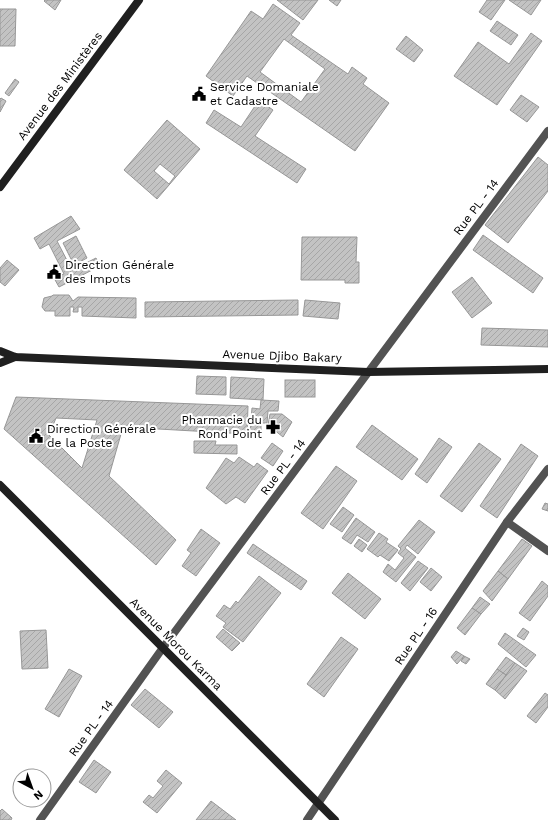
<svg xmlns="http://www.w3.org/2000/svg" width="548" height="820" font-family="'Work Sans',sans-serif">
	<defs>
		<pattern id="building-hatch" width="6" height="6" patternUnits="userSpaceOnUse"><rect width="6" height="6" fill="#c3c3c3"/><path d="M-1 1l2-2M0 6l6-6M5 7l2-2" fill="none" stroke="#a6a6a6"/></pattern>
	</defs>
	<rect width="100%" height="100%" fill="#fff"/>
	<!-- building -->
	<g fill="url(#building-hatch)" stroke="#979797" fill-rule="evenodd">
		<path d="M45 0H61L55 10 44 1Z"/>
		<path d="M277 0H318L303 20Z"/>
		<path d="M329 0H341L337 6Z"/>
		<path d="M487 0H505L491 20 479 12Z"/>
		<path d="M509 0H541L531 15Z"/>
		<path d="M273 4 300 23 291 35 348 74 352 67 367 78 363 84 389 103 355 151 247 76 233 96 206 76 251 11 263 19ZM284 39 325 69 301 102 260 72Z"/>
		<path d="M0 9H16L15 46H0Z"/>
		<path d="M497 21 518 35 511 45 490 31Z"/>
		<path d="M531 33 542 41 497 105 454 76 478 42 509 64Z"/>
		<path d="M406 36 423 50 414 62 396 49Z"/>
		<path d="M15 79 19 82 9 96 5 93Z"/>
		<path d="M521 95 539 107 527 122 510 110Z"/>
		<path d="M1 98 6 101 0 112V99Z"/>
		<path d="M259 100 273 110 255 136 306 169 297 183 206 123 214 110 241 127Z"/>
		<path d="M167 120 200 149 157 199 124 170ZM160 164 175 176 169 184 154 171Z"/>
		<path d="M538 157 548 165V191L508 243 485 225Z"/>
		<path d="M71 216 80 229 57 241 72 270 96 258 100 266 59 287 54 278 64 274 49 244 40 249 34 238Z"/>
		<path d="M483 235 543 278 533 293 473 250Z"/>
		<path d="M76 236 87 258 74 265 63 243Z"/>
		<path d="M302 237H357L356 262H359V283H345V280H301Z"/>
		<path d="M7 260 19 270 5 286 0 282V268Z"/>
		<path d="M472 277 492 303 472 318 452 292Z"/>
		<path d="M53 295H69L73 301 78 297 136 298V318L82 316V307H78V312H73L74 307H70V316H55V311H45L42 307 44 298 52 296Z"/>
		<path d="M298 300V315L145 317V302Z"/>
		<path d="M305 300 340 303 338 319 303 316Z"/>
		<path d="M482 328 548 330V347L481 345Z"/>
		<path d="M197 376 226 377V395L196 394Z"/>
		<path d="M231 377 264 379 263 400 230 398Z"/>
		<rect x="285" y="380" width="30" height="17"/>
		<path d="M16 397 248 406 247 434 123 427 109 476 176 540 156 565 4 429ZM56 418 97 420 82 468 49 435Z"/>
		<path d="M261 400 279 401 278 411H268L267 423H261V433L250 432 252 408 260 409Z"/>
		<path d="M270 414H282L292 422 283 437 268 425Z"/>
		<path d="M372 425 418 459 402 480 356 447Z"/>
		<path d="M439 438 452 447 427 483 415 474Z"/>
		<path d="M194 441H216L215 445H237V454L194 453Z"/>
		<path d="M272 443 283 451 273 466 261 458Z"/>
		<path d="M479 443 501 459 462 512 440 496Z"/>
		<path d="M521 444 538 456 497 518 480 506Z"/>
		<path d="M239 457 254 467 257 463 268 471 245 503 236 497 226 504 206 488 226 458 234 463Z"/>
		<path d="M336 466 357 481 323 529 301 513Z"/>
		<path d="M545 503 548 504V511L542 509Z"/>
		<path d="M343 507 354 515 342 532 330 524Z"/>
		<path d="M356 518 375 532 368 542 357 535 351 544 342 538Z"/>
		<path d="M419 520 435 532 418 554 407 545 405 548 416 557 396 582 383 572 388 564 395 570 404 558 398 553 401 549 398 546Z"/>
		<path d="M201 529 220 543 196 576 182 566 191 553 187 550Z"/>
		<path d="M379 533 388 539 386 542 398 550 389 561 380 555 378 557 367 549Z"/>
		<path d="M359 539 367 545 362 552 354 546Z"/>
		<path d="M522 539 532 546 508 579 498 571Z"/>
		<path d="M253 544 307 581 301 590 247 553Z"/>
		<path d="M418 561 428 568 410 591 401 583Z"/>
		<path d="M431 568 442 577 431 591 420 582Z"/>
		<path d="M498 571 508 579 492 601 483 591Z"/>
		<path d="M348 573 381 599 365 619 332 593Z"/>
		<path d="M259 576 281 593 243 642 223 627 226 623 216 616 224 605 230 609 236 601 238 603Z"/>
		<path d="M542 581 548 586V596L530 621 519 613Z"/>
		<path d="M480 597 490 604 481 614 472 608Z"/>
		<path d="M472 608 481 614 465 635 457 628Z"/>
		<path d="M523 628 529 632 524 640 517 636Z"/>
		<path d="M223 629 240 643 232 651 216 637Z"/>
		<path d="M46 630 48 668 22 669 20 631Z"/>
		<path d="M505 633 536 655 526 667 498 644Z"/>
		<path d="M341 637 358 649 324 697 307 684Z"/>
		<path d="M456 651 464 656 457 664 451 657Z"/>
		<path d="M464 656 470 659 466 664 461 661Z"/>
		<path d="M506 657 515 663 506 675 497 669Z"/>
		<path d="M515 663 527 671 505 699 495 690Z"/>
		<path d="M69 669 82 676 59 717 45 709Z"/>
		<path d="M497 669 506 675 495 690 486 684Z"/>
		<path d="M145 689 173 712 159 728 131 705Z"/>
		<path d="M545 693 548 695V707L536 723 527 716Z"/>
		<path d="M94 760 111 772 96 793 79 782Z"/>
		<path d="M166 770 182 783 157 813 143 802 149 795 153 798 163 786 157 781Z"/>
		<path d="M211 801 236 820H196Z"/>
		<path d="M2 809 12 818 11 820H0V811Z"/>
	</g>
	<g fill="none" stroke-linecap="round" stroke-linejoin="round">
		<!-- street -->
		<g stroke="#535353" stroke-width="8">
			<path d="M507 522 548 551"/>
			<path d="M40 820 162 649 548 131"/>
			<path d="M307 820 507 522 548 469"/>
		</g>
		<!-- secondary -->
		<g stroke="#202020" stroke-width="8">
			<path d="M0 187 139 0"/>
			<path d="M0 351 15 357 368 372 548 369"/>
			<path d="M0 363 15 357"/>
			<path d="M0 485 335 820"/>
		</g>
	</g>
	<!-- icons -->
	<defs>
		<symbol id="civic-bare" viewBox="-9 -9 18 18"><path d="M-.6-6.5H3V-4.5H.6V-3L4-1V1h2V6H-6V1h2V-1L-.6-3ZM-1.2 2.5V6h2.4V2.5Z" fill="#000" stroke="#fff" stroke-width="2.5" paint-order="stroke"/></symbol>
		<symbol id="pharmacy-bare" viewBox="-9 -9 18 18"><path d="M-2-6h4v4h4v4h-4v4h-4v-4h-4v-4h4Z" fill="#000" stroke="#fff" stroke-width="2.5" paint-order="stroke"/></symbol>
	</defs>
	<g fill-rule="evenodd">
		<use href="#civic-bare" x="189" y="84" width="20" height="20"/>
		<use href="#civic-bare" x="44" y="262" width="20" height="20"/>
		<use href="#pharmacy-bare" x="263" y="417" width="20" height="20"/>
		<use href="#civic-bare" x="26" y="426" width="20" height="20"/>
	</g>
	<g text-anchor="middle" stroke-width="4" stroke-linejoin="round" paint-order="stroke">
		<!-- street labels -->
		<g font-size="12" fill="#000" stroke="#fff">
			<text transform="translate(60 86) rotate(-53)" y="4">Avenue des Ministères</text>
			<text transform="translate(476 207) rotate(-53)" y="4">Rue PL - 14</text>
			<text transform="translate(282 356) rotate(2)" y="4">Avenue Djibo Bakary</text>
			<text transform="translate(283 467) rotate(-53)" y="4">Rue PL - 14</text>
			<text transform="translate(416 636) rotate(-56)" y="4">Rue PL - 16</text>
			<text transform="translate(176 644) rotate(45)" y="4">Avenue Morou Karma</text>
			<text transform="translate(91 728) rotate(-54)" y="4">Rue PL - 14</text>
		</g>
		<!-- poi labels -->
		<g font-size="12" fill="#000" stroke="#fff" text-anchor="start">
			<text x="210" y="91">Service Domaniale<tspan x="210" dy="14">et Cadastre</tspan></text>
			<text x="65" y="269">Direction Générale<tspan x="65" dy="14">des Impots</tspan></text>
			<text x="262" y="424" text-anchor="end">Pharmacie du<tspan x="262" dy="14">Rond Point</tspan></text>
			<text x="47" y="433">Direction Générale<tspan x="47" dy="14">de la Poste</tspan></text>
		</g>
	</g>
	<!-- north arrow -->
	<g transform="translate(32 788) rotate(139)"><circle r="19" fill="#ffffff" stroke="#999999"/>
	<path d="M0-3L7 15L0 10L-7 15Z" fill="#000000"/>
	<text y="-6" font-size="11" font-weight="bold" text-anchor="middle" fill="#000000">N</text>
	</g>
</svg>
